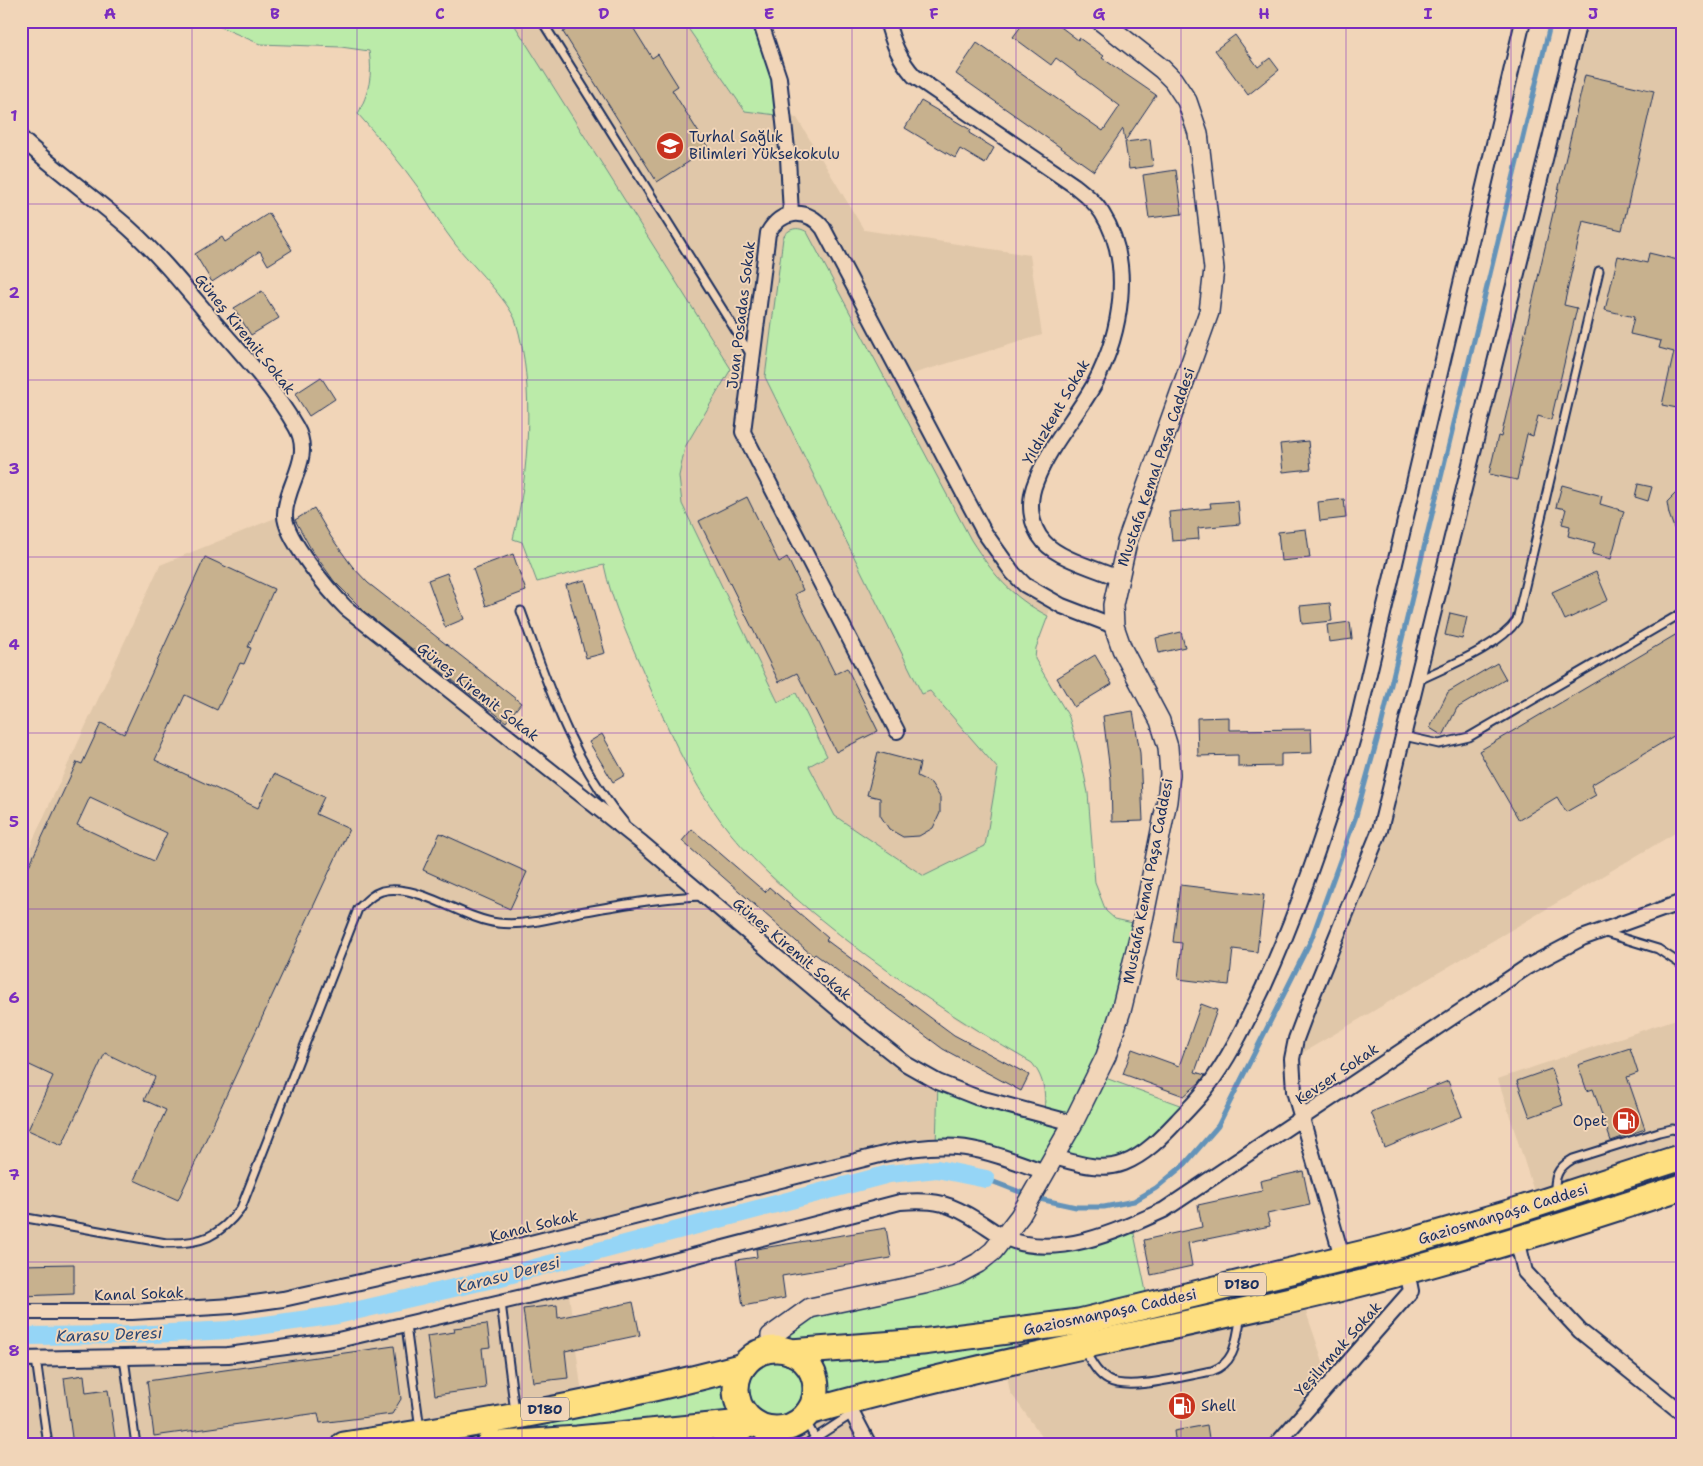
<svg xmlns="http://www.w3.org/2000/svg" width="1703" height="1466" font-family="'Shantell Sans',sans-serif">
	<rect width="100%" height="100%" fill="#f1d5b8"/>
	<filter id="ink" filterUnits="userSpaceOnUse"><feTurbulence type="fractalNoise" baseFrequency=".02" numOctaves="2"/><feDisplacementMap in="SourceGraphic" scale="10" xChannelSelector="R" yChannelSelector="G"/><feConvolveMatrix kernelMatrix="1 2 1 2 8 2 1 2 1" color-interpolation-filters="sRGB"/></filter>
	<g filter="url(#ink)">
		<!-- built -->
		<g fill="#e0c7a9">
			<path d="M506 21H683L745 111 797 118 864 230 1030 255 1042 335 902 377 998 554 1053 601 1036 648 1035 659 1069 717 1080 755 1088 793 1095 883 1106 911 1115 919 1142 925 1044 1115V1085L1040 1073 1032 1063 961 1022 847 941 772 879 722 822 694 781 653 695 610 591Z"/>
			<path d="M1579 21H1682V829L1292 1059 1380 830Z"/>
			<path d="M285 514 327 588 938 1082 936 1145 283 1299 21 1312V866L160 565Z"/>
			<path d="M1682 1017V1157L1538 1204 1498 1079Z"/>
			<path d="M568 1287 583 1402 804 1418 846 1401 869 1445H21V1359L124 1358 338 1340Z"/>
			<path d="M1301 1297 1330 1382 1276 1445H1048L1010 1392 1005 1363Z"/>
		</g>
		<!-- green -->
		<g fill="#bbeba9" stroke="#6b8d84">
			<path d="M207 21H512L731 369 685 447 679 476 682 504 778 702 796 693 827 756 809 766 835 816 924 876 985 846 998 769 930 691 922 694 765 377 783 238C788 228 798 226 807 232L971 540C993 574 1010 596 1048 616L1036 648 1035 659 1069 717 1080 755 1088 793 1095 883 1106 911 1115 919 1142 925 1097 1075 1188 1108 1123 1164 1054 1157 1045 1172 936 1145 938 1082 1044 1115C1046 1095 1045 1079 1032 1063 955 1019 882 970 814 914 781 886 747 856 721 821 689 778 667 727 646 678 630 641 612 604 604 565L537 582 522 542 513 539C529 477 535 384 516 322 510 302 469 262 455 244 442 228 432 208 420 190 401 163 380 139 358 114 369 92 373 75 369 51L341 47 260 44Z"/>
			<path d="M683 21H760L784 116 745 111Z"/>
			<path d="M1132 1224 1149 1306 1012 1332 1016 1360 804 1418C791 1428 774 1431 759 1426L722 1445 496 1444 493 1418 749 1359 765 1351 771 1336 810 1308 924 1284 1005 1238 1047 1245Z"/>
		</g>
		<g fill="none" stroke-linecap="round" stroke-linejoin="round">
			<!-- stream -->
			<g stroke="#6493b9" stroke-width="5">
				<path d="M986 1179 1028 1195"/>
				<path d="M1035 1198 1076 1207H1104L1134 1201 1156 1188 1185 1164 1218 1126 1311 940 1355 819 1381 726 1551 21"/>
			</g>
			<!-- canal -->
			<path stroke="#95d5f6" stroke-width="18" d="M21 1336 133 1335 229 1330 337 1315 497 1278 889 1174 937 1169 986 1179"/>
		</g>
		<!-- building -->
		<g fill="#c7b18e" stroke="#1b2f5e" fill-rule="evenodd">
			<path d="M580 21H629L652 58 658 54 678 86 672 90 709 149 657 182 563 32Z"/>
			<path d="M1025 21H1053L1078 40 1079 38 1104 56 1102 58 1156 95 1125 141 1123 129 1094 171 956 74 977 43 1103 131 1120 106 1056 58 1051 65 1013 37Z"/>
			<path d="M1235 35 1258 67 1270 58 1279 70 1248 95 1215 50Z"/>
			<path d="M1585 75 1654 91 1622 230 1583 221 1564 305 1577 308 1551 420 1538 416 1533 436 1527 434 1517 480 1489 474 1498 436 1501 437Z"/>
			<path d="M921 101 971 130 969 133 994 148 985 164 960 149 955 158 905 128Z"/>
			<path d="M1150 139 1153 166 1129 169 1125 142Z"/>
			<path d="M1176 170 1182 214 1149 218 1143 175Z"/>
			<path d="M269 213 292 250 268 265 260 251 212 282 195 254 222 237 225 242Z"/>
			<path d="M1649 253 1682 261V409L1662 405 1674 352 1659 348 1661 341 1630 334 1634 317 1605 310 1618 256 1647 263Z"/>
			<path d="M262 291 279 318 251 335 234 308Z"/>
			<path d="M321 377 335 399 309 416 295 394Z"/>
			<path d="M1308 441 1311 469 1283 472 1280 444Z"/>
			<path d="M1638 484 1652 487 1648 501 1635 497Z"/>
			<path d="M1562 485 1602 496 1600 504 1624 511 1611 559 1592 554 1595 543 1568 536 1570 526 1562 524 1566 509 1556 507Z"/>
			<path d="M1682 487V545H1680L1669 514 1667 502Z"/>
			<path d="M747 497 779 562 787 557 803 590 795 594 835 674 847 668 878 731 836 752 797 673 779 682 699 521Z"/>
			<path d="M1344 499 1346 518 1320 521 1318 502Z"/>
			<path d="M1238 501 1240 524 1198 528 1199 539 1172 541 1169 512 1211 508 1210 503Z"/>
			<path d="M314 508 331 537 352 566 368 583 521 703 506 722 366 613 334 581 311 549 295 520Z"/>
			<path d="M1306 529 1310 558 1281 561 1278 532Z"/>
			<path d="M513 554 526 591 486 606 473 569Z"/>
			<path d="M205 557 274 589 248 647 251 648 244 664 240 663 217 710 185 695 155 760 258 808 274 774 324 797 316 814 349 829 178 1200 134 1180 166 1110 144 1100 155 1077 105 1053 62 1145 28 1130 53 1076 21 1061V883L77 762 82 764 101 723 124 734ZM90 797 167 833 154 861 77 825Z"/>
			<path d="M1596 572 1608 600 1565 620 1552 592Z"/>
			<path d="M447 573 464 619 445 627 428 580Z"/>
			<path d="M585 580 605 653 586 658 566 585Z"/>
			<path d="M1330 603 1332 621 1302 624 1300 606Z"/>
			<path d="M1450 613 1467 617 1462 639 1445 635Z"/>
			<path d="M1350 622 1352 639 1329 642 1327 625Z"/>
			<path d="M1682 631V731L1591 785 1596 795 1566 812 1557 797 1519 820 1479 751Z"/>
			<path d="M1181 632 1185 647 1159 653 1156 638Z"/>
			<path d="M1095 655 1112 684 1074 707 1057 678Z"/>
			<path d="M1497 663 1506 679 1457 708 1443 736 1430 728 1448 692Z"/>
			<path d="M1133 711 1140 753 1143 821 1112 822 1111 779 1103 716Z"/>
			<path d="M1229 717V730L1311 729 1312 753 1281 754V766L1238 767V755L1198 756 1197 718Z"/>
			<path d="M602 734 625 775 613 782 589 742Z"/>
			<path d="M878 752 920 763 917 776 931 783 940 797V813L933 828 919 836 903 837 889 829 880 815V798L867 795Z"/>
			<path d="M692 829 765 892 769 887 828 938 826 940 954 1035 1029 1075 1021 1091 943 1049 815 954 813 956 682 841Z"/>
			<path d="M440 833 527 872 510 909 423 870Z"/>
			<path d="M1180 885 1264 895 1257 952 1233 949 1229 985 1178 979 1182 943 1173 942Z"/>
			<path d="M1201 1004 1217 1010 1195 1072 1205 1075 1199 1083 1184 1096 1123 1074 1132 1049 1179 1066Z"/>
			<path d="M1630 1048 1638 1073 1627 1077 1645 1129 1611 1141 1593 1089 1587 1091 1578 1065Z"/>
			<path d="M1551 1069 1563 1105 1530 1117 1517 1081Z"/>
			<path d="M1448 1081 1462 1116 1385 1148 1371 1112Z"/>
			<path d="M1303 1171 1310 1205 1267 1214 1270 1226 1188 1243 1192 1266 1151 1275 1144 1240 1202 1227 1198 1205 1262 1191 1260 1181Z"/>
			<path d="M886 1228 891 1258 782 1276 785 1298 743 1306 736 1260 757 1257 756 1249Z"/>
			<path d="M74 1264V1294L21 1296V1265Z"/>
			<path d="M633 1302 640 1335 565 1351 568 1378 533 1382 523 1309 557 1305 558 1318Z"/>
			<path d="M487 1324 490 1347 482 1348 486 1388 435 1395 427 1336 455 1332 454 1328Z"/>
			<path d="M394 1346 401 1399 392 1414 320 1423 318 1413 154 1436 147 1381Z"/>
			<path d="M84 1375 86 1393 108 1390 116 1445H73L64 1378Z"/>
			<path d="M1207 1425 1210 1445H1176L1174 1431Z"/>
		</g>
		<g fill="none" stroke-linecap="round" stroke-linejoin="round">
			<defs>
				<g id="lane">
					<path d="M553 21 545 26 751 355"/>
					<path d="M521 611C548 685 572 761 624 822"/>
					<path d="M1417 681C1447 666 1499 647 1517 620L1599 271"/>
					<path d="M1404 736 1439 744 1469 737 1682 613"/>
					<path d="M1602 932 1658 949 1682 965"/>
					<path d="M1555 1195C1554 1177 1557 1168 1573 1159L1659 1132 1672 1129 1682 1131"/>
					<path d="M21 1217 166 1243C201 1244 219 1237 241 1208L358 909C365 902 372 894 382 891 417 882 462 919 498 923 526 926 552 918 580 912 621 905 663 897 704 896"/>
					<path d="M501 1303 515 1412"/>
					<path d="M406 1326 420 1429"/>
					<path d="M1084 1350C1091 1361 1097 1374 1108 1380 1130 1392 1187 1375 1212 1371 1237 1362 1236 1338 1241 1316"/>
					<path d="M124 1358 136 1445"/>
					<path d="M36 1359 48 1445"/>
					<path d="M804 1418 815 1438 805 1445"/>
					<path d="M815 1438 852 1414"/>
				</g>
				<g id="street">
					<path d="M760 21 779 78 788 158 791 214"/>
					<path d="M887 21C893 43 899 59 914 76L1075 186C1085 194 1095 202 1102 213 1134 263 1121 333 1095 383 1077 416 1049 446 1036 481 1028 500 1029 525 1044 542 1059 559 1097 569 1118 578"/>
					<path d="M21 138C55 170 94 197 129 228 161 257 187 290 215 323 244 356 274 389 296 427 314 458 286 483 285 514 283 536 330 592 346 608L642 843 857 1025 906 1064 938 1082 976 1097 1073 1123"/>
					<path d="M897 731 743 432 768 233C781 210 806 207 823 228L984 532 1013 573 1025 585 1062 606 1114 626"/>
					<path d="M1054 1157C1076 1163 1101 1172 1124 1163 1145 1155 1162 1137 1177 1121 1186 1111 1197 1101 1205 1090 1229 1059 1246 1023 1263 988 1303 901 1332 812 1358 720L1523 21"/>
					<path d="M1517 1239 1525 1272 1580 1331 1682 1413"/>
					<path d="M1343 1260 1294 1091 1292 1059 1296 1039 1311 999 1380 830 1579 21"/>
					<path d="M21 1312H132L232 1306 283 1299 491 1253 884 1154C954 1138 979 1148 1045 1172"/>
					<path d="M21 1359 228 1355 338 1340 647 1268 900 1202C935 1199 950 1203 980 1222 988 1227 997 1234 1006 1238 1056 1260 1118 1231 1164 1210L1527 967 1582 938 1682 902"/>
					<path d="M846 1401 869 1445"/>
					<path d="M1276 1445 1411 1291 1407 1271"/>
				</g>
				<path id="secondary" d="M774 1349 771 1336 810 1308 924 1284 956 1275 978 1263 993 1251 1020 1216 1073 1123 1106 1056 1122 1007 1142 925 1167 801 1170 774 1168 747 1160 721 1122 649 1114 626 1113 605 1127 542 1209 312 1214 269 1198 133 1187 101 1173 80 1162 69 1101 21"/>
				<g id="primary">
					<path d="M722 1445 753 1422"/>
					<path d="M764 1445 783 1429"/>
				</g>
				<g id="highway">
					<circle cx="776" cy="1389" r="40"/>
					<path d="M791 1352 922 1342 1079 1322 1402 1244 1509 1213 1682 1157"/>
					<path d="M809 1412C982 1363 1159 1332 1334 1290 1451 1261 1567 1225 1682 1187"/>
					<path d="M344 1445C478 1424 613 1401 743 1366"/>
					<path d="M488 1445 577 1439 753 1422"/>
				</g>
			</defs>
			<!-- lane casing -->
			<use href="#lane" stroke="#1b2f5e" stroke-width="11"/>
			<!-- street casing -->
			<use href="#street" stroke="#1b2f5e" stroke-width="18"/>
			<!-- secondary casing -->
			<use href="#secondary" stroke="#1b2f5e" stroke-width="22"/>
			<!-- primary casing -->
			<use href="#primary" stroke="#1b2f5e" stroke-width="25"/>
			<!-- highway casing -->
			<use href="#highway" stroke="#1b2f5e" stroke-width="29"/>
			<!-- lane -->
			<use href="#lane" stroke="#f1d5b8" stroke-width="7"/>
			<!-- street -->
			<use href="#street" stroke="#f1d5b8" stroke-width="14"/>
			<!-- secondary -->
			<use href="#secondary" stroke="#f1d5b8" stroke-width="19"/>
			<!-- primary -->
			<use href="#primary" stroke="#fedf80" stroke-width="21"/>
			<!-- highway -->
			<use href="#highway" stroke="#fedf80" stroke-width="25"/>
		</g>
	</g>
	<!-- grid -->
	<path fill="none" stroke="#7b2cbf" stroke-width="1" stroke-opacity="0.55" d="M192 21V1445M357 21V1445M522 21V1445M687 21V1445M852 21V1445M1016 21V1445M1181 21V1445M1346 21V1445M1511 21V1445M21 204H1682M21 380H1682M21 557H1682M21 733H1682M21 909H1682M21 1086H1682M21 1262H1682"/>
	<!-- icons -->
	<defs>
		<symbol id="university-disc" viewBox="-11 -11 22 22"><circle r="9.5" fill="#c8321e" stroke="#f1d5b8"/><path d="M0-5L7-2L0 1L-7-2ZM-4 1L0 2.5L4 1V4Q0 6-4 4Z" fill="#fff"/></symbol>
		<symbol id="fuel-disc" viewBox="-11 -11 22 22"><circle r="9.5" fill="#c8321e" stroke="#f1d5b8"/><path d="M-5.5-6h7V0h2V4h1.3V-2.5L3-4.5l.8-.8L6-3V5H2.5V1h-1V6h-7ZM-4.2-4.7v3.2H.2V-4.7Z" fill="#fff"/></symbol>
	</defs>
	<g fill-rule="evenodd">
		<use href="#university-disc" x="654" y="130" width="32" height="32"/>
		<use href="#fuel-disc" x="1610" y="1105" width="32" height="32"/>
		<use href="#fuel-disc" x="1166" y="1390" width="32" height="32"/>
	</g>
	<g text-anchor="middle" stroke-width="4" stroke-linejoin="round" paint-order="stroke">
		<!-- shield labels -->
		<g fill="#f1d5b8" stroke="#5b6179" stroke-width="1">
			<rect x="1218" y="1272.5" width="48" height="23" rx="4"/>
			<rect x="521" y="1397.5" width="48" height="23" rx="4"/>
		</g>
		<g font-size="14" font-weight="bold" fill="#1b2f5e">
			<text x="1242" y="1289">D180</text>
			<text x="545" y="1414">D180</text>
		</g>
		<!-- poi labels -->
		<g font-size="15" fill="#1b2f5e" stroke="#f1d5b8" text-anchor="start">
			<text x="689" y="142">Turhal Sağlık<tspan x="689" dy="17">Bilimleri Yüksekokulu</tspan></text>
			<text x="1607" y="1126" text-anchor="end">Opet</text>
			<text x="1201" y="1411">Shell</text>
		</g>
		<!-- street labels -->
		<g font-size="15" fill="#1b2f5e" stroke="#f1d5b8">
			<text transform="translate(741 315) rotate(-83)" y="5">Juan Posadas Sokak</text>
			<text transform="translate(245 334) rotate(51)" y="5">Güneş Kiremit Sokak</text>
			<text transform="translate(1056 412) rotate(-60)" y="5">Yıldızkent Sokak</text>
			<text transform="translate(1156 467) rotate(-71)" y="5">Mustafa Kemal Paşa Caddesi</text>
			<text transform="translate(478 692) rotate(38)" y="5">Güneş Kiremit Sokak</text>
			<text transform="translate(1148 881) rotate(-79)" y="5">Mustafa Kemal Paşa Caddesi</text>
			<text transform="translate(792 949) rotate(40)" y="5">Güneş Kiremit Sokak</text>
			<text transform="translate(1337 1074) rotate(-34)" y="5">Kevser Sokak</text>
			<text transform="translate(1503 1214) rotate(-17)" y="5">Gaziosmanpaşa Caddesi</text>
			<text transform="translate(534 1226) rotate(-14)" y="5">Kanal Sokak</text>
			<text transform="translate(139 1294) rotate(-2)" y="5">Kanal Sokak</text>
			<text transform="translate(1110 1312) rotate(-12)" y="5">Gaziosmanpaşa Caddesi</text>
			<text transform="translate(1338 1349) rotate(-48)" y="5">Yeşilırmak Sokak</text>
		</g>
		<!-- water labels -->
		<g font-size="16" font-style="italic" fill="#2d4875" stroke="#f1d5b8">
			<text transform="translate(508 1274) rotate(-14)" y="6">Karasu Deresi</text>
			<text transform="translate(109 1334) rotate(-2)" y="6">Karasu Deresi</text>
		</g>
	</g>
	<!-- margin -->
	<rect width="1703" height="1466" fill="none" stroke="#f1d5b8" stroke-width="55"/>
	<rect x="28" y="28" width="1648" height="1410" fill="none" stroke="#7b2cbf" stroke-width="2"/>
	<g font-size="16" text-anchor="middle" font-weight="bold" fill="#7b2cbf">
		<text x="110" y="19">A</text>
		<text x="275" y="19">B</text>
		<text x="440" y="19">C</text>
		<text x="604" y="19">D</text>
		<text x="769" y="19">E</text>
		<text x="934" y="19">F</text>
		<text x="1099" y="19">G</text>
		<text x="1264" y="19">H</text>
		<text x="1428" y="19">I</text>
		<text x="1593" y="19">J</text>
		<text x="14" y="121">1</text>
		<text x="14" y="298">2</text>
		<text x="14" y="474">3</text>
		<text x="14" y="650">4</text>
		<text x="14" y="827">5</text>
		<text x="14" y="1003">6</text>
		<text x="14" y="1180">7</text>
		<text x="14" y="1356">8</text>
	</g>
</svg>
